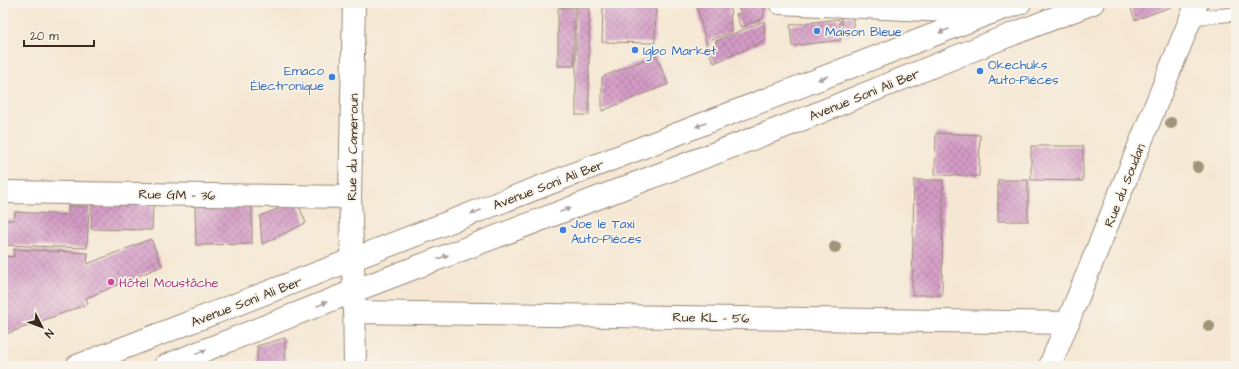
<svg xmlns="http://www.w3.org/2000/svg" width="1239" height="369" font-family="'Architects Daughter',sans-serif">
	<defs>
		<pattern id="building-cross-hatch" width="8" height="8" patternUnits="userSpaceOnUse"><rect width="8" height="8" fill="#d49bc6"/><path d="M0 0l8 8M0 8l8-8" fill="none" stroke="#ad7fa0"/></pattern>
	</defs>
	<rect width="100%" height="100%" fill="#f7f3e8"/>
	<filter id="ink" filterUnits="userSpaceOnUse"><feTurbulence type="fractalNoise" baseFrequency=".025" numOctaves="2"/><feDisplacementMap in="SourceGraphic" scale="8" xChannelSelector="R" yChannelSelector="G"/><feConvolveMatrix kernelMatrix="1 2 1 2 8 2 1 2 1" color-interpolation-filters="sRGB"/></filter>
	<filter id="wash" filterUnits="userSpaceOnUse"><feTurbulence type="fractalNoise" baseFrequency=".012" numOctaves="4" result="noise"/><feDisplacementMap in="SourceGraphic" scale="16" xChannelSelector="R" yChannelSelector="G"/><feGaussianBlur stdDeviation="0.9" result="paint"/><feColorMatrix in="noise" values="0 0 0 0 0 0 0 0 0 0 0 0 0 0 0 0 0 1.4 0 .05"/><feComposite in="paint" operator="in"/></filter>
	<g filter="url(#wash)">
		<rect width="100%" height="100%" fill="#f5e7d3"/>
		<g id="blocks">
			<!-- building -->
			<g fill="url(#building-cross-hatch)">
				<path d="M696 3 730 4 731 33 712 39 707 47Z"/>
				<path d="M1129 3H1175L1176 5 1135 20Z"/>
				<path d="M603 4 656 5 655 43 602 42Z"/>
				<path d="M737 5 765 6 763 18 741 28 736 14H741Z"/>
				<path d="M574 7V66H558V8Z"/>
				<rect x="576" y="7" width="13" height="108"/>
				<path d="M852 16 855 34 844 36 841 18Z"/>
				<path d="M839 19 841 40 792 46 790 25Z"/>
				<path d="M764 21 765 41 714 63 709 52 716 49V41Z"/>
				<path d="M656 55 668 84 602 111V77Z"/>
				<path d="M936 133 980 135 979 176 935 175Z"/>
				<path d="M1031 146H1083V181L1031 180Z"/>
				<path d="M914 180H943L942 295H912Z"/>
				<rect x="998" y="180" width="30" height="41"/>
				<path d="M297 201 306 223 262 244 260 216Z"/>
				<path d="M92 203 153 204 152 230 91 229Z"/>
				<path d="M252 203V244L196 245 195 204Z"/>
				<path d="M68 206 89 207 87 248 3 245V220H14L15 212 68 215Z"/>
				<path d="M151 239 162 266 86 298 88 304 3 335V256L14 257V249L88 253 87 264Z"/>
				<path d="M285 338V366H257V346Z"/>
			</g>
		</g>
	</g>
	<g filter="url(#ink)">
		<use href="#blocks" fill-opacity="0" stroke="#988878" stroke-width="1"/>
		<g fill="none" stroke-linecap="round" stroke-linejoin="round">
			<defs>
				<path id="lane" d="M1191 18 1236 14"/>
				<g id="street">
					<path d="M780 3 990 13"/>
					<path d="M3 192 350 197"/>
					<path d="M354 312 1068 323"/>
				</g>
				<g id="secondary">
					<path d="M354 3 350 197 354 291 355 366"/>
					<path d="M1050 366 1197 3"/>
				</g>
				<g id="primary">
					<path d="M77 366 990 13 1020 3"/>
					<path d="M165 366 354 291 791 124 995 41 1093 3"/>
				</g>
			</defs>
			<!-- lane casing -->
			<use href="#lane" stroke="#988878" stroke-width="15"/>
			<!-- street casing -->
			<use href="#street" stroke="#988878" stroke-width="24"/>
			<!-- secondary casing -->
			<use href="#secondary" stroke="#988878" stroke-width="24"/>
			<!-- primary casing -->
			<use href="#primary" stroke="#988878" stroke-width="24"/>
			<!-- lane -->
			<use href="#lane" stroke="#fff" stroke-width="13"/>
			<!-- street -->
			<use href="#street" stroke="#fff" stroke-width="22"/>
			<!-- secondary -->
			<use href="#secondary" stroke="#fff" stroke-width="22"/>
			<!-- primary -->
			<use href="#primary" stroke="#fff" stroke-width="22"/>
		</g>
		<!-- trees -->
		<g fill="#9f957a">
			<circle cx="1171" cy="123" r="6"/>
			<circle cx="1198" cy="167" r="6"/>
			<circle cx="835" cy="247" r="6"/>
			<circle cx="1209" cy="326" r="6"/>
		</g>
		<!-- one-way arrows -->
		<defs><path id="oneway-solid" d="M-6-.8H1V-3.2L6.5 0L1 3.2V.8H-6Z"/></defs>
		<g fill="#a79f9a">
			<use href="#oneway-solid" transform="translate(944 31) rotate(159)"/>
			<use href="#oneway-solid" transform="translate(823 78) rotate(159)"/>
			<use href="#oneway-solid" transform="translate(701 125) rotate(159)"/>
			<use href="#oneway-solid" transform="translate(565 210) rotate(-21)"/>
			<use href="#oneway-solid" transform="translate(476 212) rotate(159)"/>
			<use href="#oneway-solid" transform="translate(443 257) rotate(-21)"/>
			<use href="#oneway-solid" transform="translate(322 304) rotate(-22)"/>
			<use href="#oneway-solid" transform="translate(201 352) rotate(-22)"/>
		</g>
	</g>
	<!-- markers -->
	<g fill="#3f7fe0" stroke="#f7f3e8" stroke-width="1.5">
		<circle cx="817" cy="31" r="4"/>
		<circle cx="635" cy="50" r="4"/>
		<circle cx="980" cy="71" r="4"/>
		<circle cx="332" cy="77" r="4"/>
		<circle cx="563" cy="230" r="4"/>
	</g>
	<circle fill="#d1479c" stroke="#f7f3e8" stroke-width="1.5" cx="111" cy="282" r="4"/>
	<g text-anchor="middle" stroke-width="3.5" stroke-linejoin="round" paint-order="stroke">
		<!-- shop labels -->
		<g font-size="13" fill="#366cbe" stroke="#f7f3e8" text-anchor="start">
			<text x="825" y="36">Maison Bleue</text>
			<text x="643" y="55">Igbo Market</text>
			<text x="988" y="69">Okechuks<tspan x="988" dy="15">Auto-Pièces</tspan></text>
			<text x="324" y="75" text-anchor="end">Emaco<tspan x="324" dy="15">Électronique</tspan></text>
			<text x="571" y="228">Joe le Taxi<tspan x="571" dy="15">Auto-Pièces</tspan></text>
		</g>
		<!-- street labels -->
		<g font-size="13" fill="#3b2a1e" stroke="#f7f3e8">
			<text transform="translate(864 94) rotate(-22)" y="5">Avenue Soni Ali Ber</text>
			<text transform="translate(352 147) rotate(-89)" y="5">Rue du Cameroun</text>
			<text transform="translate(548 184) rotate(-21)" y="5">Avenue Soni Ali Ber</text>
			<text transform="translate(1124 185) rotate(-68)" y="5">Rue du Soudan</text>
			<text transform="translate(177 194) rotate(1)" y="5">Rue GM - 36</text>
			<text transform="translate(246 301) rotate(-21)" y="5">Avenue Soni Ali Ber</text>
			<text transform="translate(711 317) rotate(1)" y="5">Rue KL - 56</text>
		</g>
		<!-- hotel labels -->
		<g font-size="13" fill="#b23c85" stroke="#f7f3e8" text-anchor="start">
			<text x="119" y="287">Hôtel Moustâche</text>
		</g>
	</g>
	<!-- margin -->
	<rect width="1239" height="369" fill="none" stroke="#f7f3e8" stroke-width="16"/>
	<!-- north arrow -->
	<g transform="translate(42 327) rotate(132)" stroke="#f7f3e8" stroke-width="3" paint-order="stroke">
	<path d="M0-3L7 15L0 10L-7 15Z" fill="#3b2a1e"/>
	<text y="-6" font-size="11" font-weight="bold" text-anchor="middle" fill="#3b2a1e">N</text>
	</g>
	<!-- scale -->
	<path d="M24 40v6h70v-6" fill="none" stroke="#3b2a1e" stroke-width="2"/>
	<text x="30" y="40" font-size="12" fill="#3b2a1e" stroke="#f7f3e8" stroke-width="3" paint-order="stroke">20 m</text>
</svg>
